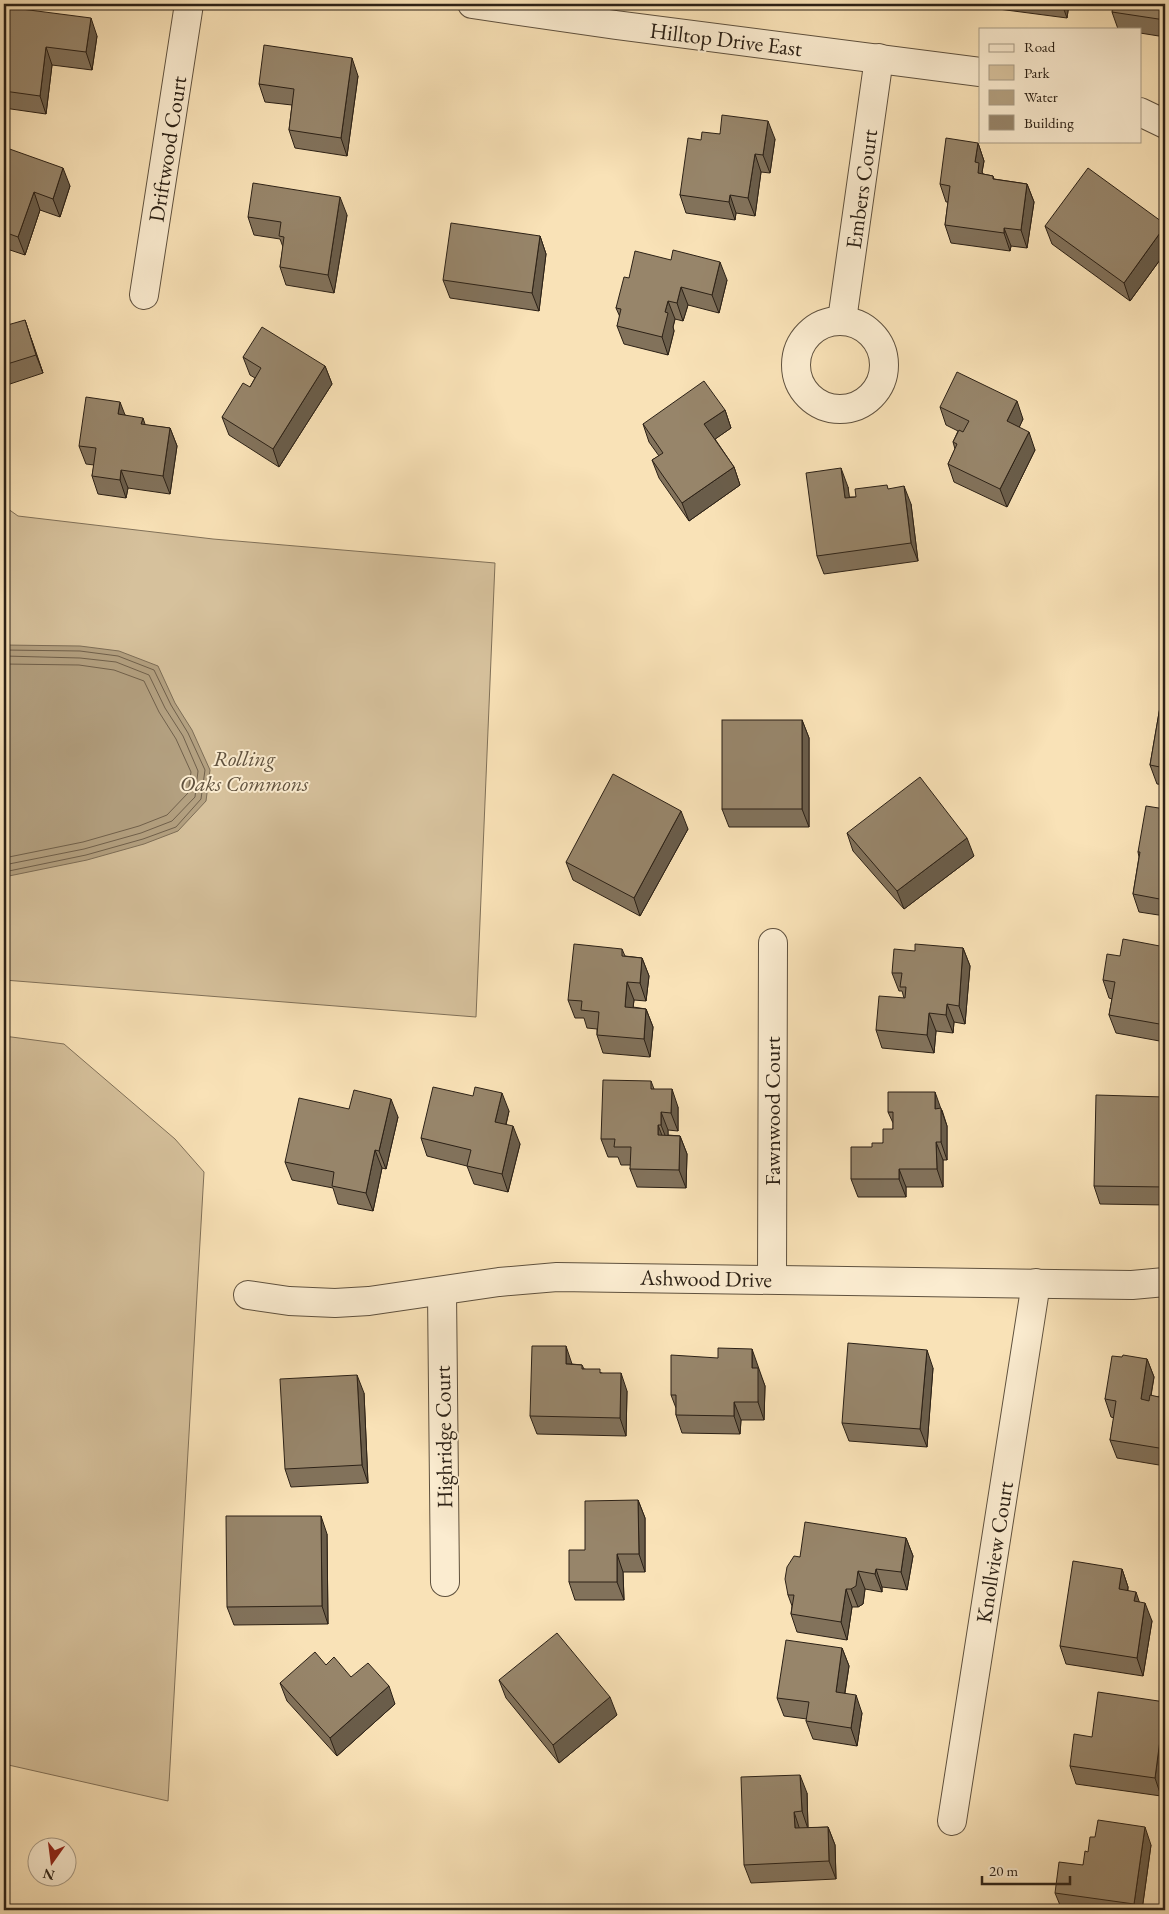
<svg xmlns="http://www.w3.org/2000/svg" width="1169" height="1914" font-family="'EB Garamond',serif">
	<rect width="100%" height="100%" fill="#f9e2b7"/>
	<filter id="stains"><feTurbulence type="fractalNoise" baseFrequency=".004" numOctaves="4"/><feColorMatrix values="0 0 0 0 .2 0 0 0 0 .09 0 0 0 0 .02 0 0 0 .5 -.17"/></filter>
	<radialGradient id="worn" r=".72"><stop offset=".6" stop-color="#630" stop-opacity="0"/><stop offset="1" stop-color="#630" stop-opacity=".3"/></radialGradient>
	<!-- green -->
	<g fill="#d6c19c" stroke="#817159">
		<path d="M4 506 18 516 213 539 495 563 476 1017 4 980Z"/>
		<path d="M4 1036 64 1044 175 1139 204 1172 168 1801 4 1764Z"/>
	</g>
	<!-- water -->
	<path fill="#b3a080" stroke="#7d6d56" d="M4 645 80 646 119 651 158 666 175 703 192 730 210 770 206 801 178 831 144 844 87 860 4 877Z"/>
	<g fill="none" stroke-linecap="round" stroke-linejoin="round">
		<!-- shore -->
		<g stroke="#70604b" stroke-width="1">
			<path d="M4 650 80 651 118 656 154 670 171 705 188 733 205 770 201 799 176 827 143 839 86 855 4 872"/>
			<path d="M4 656 80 658 116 662 149 675 165 708 183 736 198 771 195 797 172 821 141 833 84 849 4 865"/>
			<path d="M4 664 79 665 114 670 144 681 159 712 176 739 191 772 188 793 167 815 139 826 83 842 4 858"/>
		</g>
		<defs>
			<g id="street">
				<path d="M472 4 616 25 980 72"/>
				<path d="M1140 112 1165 124"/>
				<path d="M144 295 189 4"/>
				<path d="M842 320 879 58"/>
				<circle cx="840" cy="365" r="44"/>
				<path d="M772 1279 773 943"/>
				<path d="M442 1292 445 1582"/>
				<path d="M248 1295 289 1301 335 1303 369 1301 499 1282 557 1277 1132 1285 1165 1282"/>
				<path d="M952 1821 1036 1283"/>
			</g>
		</defs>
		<!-- street casing -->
		<use href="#street" stroke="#5f513e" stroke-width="30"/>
		<!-- street -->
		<use href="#street" stroke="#fbecd0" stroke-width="28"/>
	</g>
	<!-- wall -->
	<g fill="#82725b" stroke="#2c2116">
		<path d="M982 4H1069L1067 18 983 7Z"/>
		<path d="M1165 4V37L1140 33V29H1118L1112 12Z"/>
		<path d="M4 20 97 36 92 70 52 65 46 114 4 108Z"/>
		<path d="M358 76 347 156 295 148 289 130 292 105 265 102 259 84Z"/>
		<path d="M720 134 775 139 770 173 761 172 755 216 736 213 735 220 686 213 680 195 701 140Z"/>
		<path d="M978 143 984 161 982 172 983 174 993 176 994 179 1027 184 1034 202 1027 248 1011 246 1010 251 951 243 945 225 948 202H946L940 184Z"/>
		<path d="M4 147 70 186 60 217 40 210 25 255 4 248Z"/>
		<path d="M347 215 334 293 286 285 280 267 283 247 280 239 254 235 248 217Z"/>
		<path d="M1165 224V253L1130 301 1052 244 1045 226Z"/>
		<path d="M540 236 546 254 539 311 450 298 443 280Z"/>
		<path d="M629 278 727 280 719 313 688 305 683 321 675 319 673 327 674 331 668 355 624 344 617 326 620 317 616 308Z"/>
		<path d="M4 326 31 338 43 373 4 386Z"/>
		<path d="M243 357 325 366 332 384 279 467 229 435 222 417 250 387 255 378 250 375Z"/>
		<path d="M940 407 1023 419 1019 427 1035 450 1007 507 954 482 948 464 955 449 953 442 958 431 946 425Z"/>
		<path d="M725 410 731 428 715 439 734 467 740 485 689 521 659 478 652 460 659 456 649 442 643 424Z"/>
		<path d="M125 415 145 425 170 428 177 446 170 494 128 488 126 498 98 494 92 476 94 465 86 464 79 446Z"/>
		<path d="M848 487 849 497H856L911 504 918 561 824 574 817 556Z"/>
		<path d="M1165 678V785L1157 784 1150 765Z"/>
		<path d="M802 720 809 738V827H729L722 809Z"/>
		<path d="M1165 809V916L1139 912 1133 894 1139 857 1138 852Z"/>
		<path d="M688 829 640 916 573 880 566 862Z"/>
		<path d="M847 833 974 856 904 909 853 851Z"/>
		<path d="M1165 947V1042L1116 1033 1109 1015 1112 999 1109 998 1103 980 1120 956Z"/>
		<path d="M963 948 970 966 965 1024 954 1022 953 1033 936 1031 934 1053 882 1048 876 1030 904 998 902 991H899L892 973 915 951Z"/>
		<path d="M622 949 625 956 642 958 649 976 646 1001 634 1000 633 1007 646 1009 653 1027 650 1057 603 1053 597 1035V1029L587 1028 584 1018H575L568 1000Z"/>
		<path d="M651 1081 654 1089 678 1107V1131L668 1130V1135L680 1136 687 1154 686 1188 637 1187 630 1169 631 1165H621L618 1157H608L601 1139Z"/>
		<path d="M1165 1097V1205L1100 1204 1094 1186Z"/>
		<path d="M349 1109 398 1117 386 1169 382 1168 373 1211 338 1204 333 1188 292 1180 285 1162Z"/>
		<path d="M942 1110 947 1126V1160H943V1187H906V1197H858L851 1179 872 1147 883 1143 893 1129V1123L888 1112Z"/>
		<path d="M509 1111 506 1125 520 1144 508 1192 474 1184 467 1166 427 1156 421 1138Z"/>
		<path d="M1122 1357 1147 1359 1154 1377 1151 1396 1159 1397 1165 1388V1466L1117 1458 1110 1440 1114 1418 1111 1417 1105 1399Z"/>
		<path d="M572 1364 582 1365 584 1369 602 1373 627 1391 626 1436 537 1434 530 1416Z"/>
		<path d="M758 1367V1369L765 1386 764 1420H741L740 1434 682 1433 676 1415V1408L671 1395Z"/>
		<path d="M933 1368 927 1447 849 1441 842 1423Z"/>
		<path d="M364 1393 368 1483 291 1487 285 1469Z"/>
		<path d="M638 1500 645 1518V1572H623L624 1600H575L569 1582 585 1550Z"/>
		<path d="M327 1534 328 1624 234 1625 227 1607Z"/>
		<path d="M906 1538 913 1556 907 1590 882 1587V1592L865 1589 863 1604 858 1607H852L847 1640 797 1632 791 1614 792 1606 788 1595 800 1557Z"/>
		<path d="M1122 1569 1128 1587V1591L1139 1602 1152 1621 1143 1676 1066 1664 1060 1646Z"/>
		<path d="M842 1648 849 1666 845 1693 862 1713 857 1746 813 1739 806 1721 807 1719 784 1716 777 1698Z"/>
		<path d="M326 1665 351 1677 395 1704 337 1756 287 1701 280 1683Z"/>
		<path d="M499 1680 617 1715 559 1763 506 1698Z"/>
		<path d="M1165 1702V1768L1161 1796 1076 1784 1070 1766 1092 1737Z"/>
		<path d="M807 1793 808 1828 828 1827 835 1845 836 1879 751 1883 744 1865Z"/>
		<path d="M1151 1845 1142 1910H1062L1055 1893 1083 1865 1088 1852Z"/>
	</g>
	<!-- shaded-wall -->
	<g fill="#6a5d4a" stroke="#2c2116">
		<path d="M1062 4H1069L1067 18Z"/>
		<path d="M91 18 97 36 92 70 86 52Z"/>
		<path d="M46 47 52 65 46 114 40 96Z"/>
		<path d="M352 58 358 76 347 156 341 138Z"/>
		<path d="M768 121 775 139 770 173 763 155Z"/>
		<path d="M978 143 984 161 982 172 986 181 978 173 975 162Z"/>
		<path d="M755 154 761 172 755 216 748 198Z"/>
		<path d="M63 168 70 186 60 217 53 199Z"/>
		<path d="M1027 184 1034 202 1027 248 1021 230Z"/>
		<path d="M34 192 40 210 25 255 18 237Z"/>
		<path d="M730 195 736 213 735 220 729 202Z"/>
		<path d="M340 197 347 215 334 293 328 275Z"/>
		<path d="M1165 226V253L1130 301 1124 283Z"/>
		<path d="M1004 228 1011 246 1010 251 1004 233Z"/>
		<path d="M540 236 546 254 539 311 532 293Z"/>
		<path d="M720 262 727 280 719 313 712 295Z"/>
		<path d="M681 287 688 305 683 321 677 303Z"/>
		<path d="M668 301 675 319 673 327 674 331 668 355 662 337 665 312Z"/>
		<path d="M25 320 31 338 43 373 36 355Z"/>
		<path d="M325 366 332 384 279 467 273 449Z"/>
		<path d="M1017 401 1023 419 1014 439 1007 421Z"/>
		<path d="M120 402 127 420 118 414Z"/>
		<path d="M725 410 731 428 711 442 704 424Z"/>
		<path d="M143 418 149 436 141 424Z"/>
		<path d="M170 428 177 446 170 494 163 476Z"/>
		<path d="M1029 432 1035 450 1007 507 1000 489Z"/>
		<path d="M734 467 740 485 689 521 682 503Z"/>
		<path d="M841 468 848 487 852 516 845 498Z"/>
		<path d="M121 470 128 488 126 498 120 480Z"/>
		<path d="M904 486 911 504 918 561 911 543Z"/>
		<path d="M802 720 809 738V827L802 809Z"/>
		<path d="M681 811 688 829 640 916 634 898Z"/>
		<path d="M967 838 974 856 904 909 897 891Z"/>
		<path d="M963 948 970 966 965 1024 959 1006Z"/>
		<path d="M642 958 649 976 646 1001 640 983Z"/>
		<path d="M1165 976V997L1163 991Z"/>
		<path d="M627 982 634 1000 631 1025 625 1007Z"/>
		<path d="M947 1004 954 1022 953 1033 946 1015Z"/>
		<path d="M646 1009 653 1027 650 1057 644 1039Z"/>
		<path d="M929 1013 936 1031 934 1053 927 1035Z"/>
		<path d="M672 1089 678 1107V1131L671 1113Z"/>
		<path d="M935 1092 947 1126V1160L941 1142 935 1109Z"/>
		<path d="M502 1093 509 1111 502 1140 495 1122Z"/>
		<path d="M391 1099 398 1117 386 1169 379 1151Z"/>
		<path d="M661 1112 668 1130V1143L661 1125Z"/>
		<path d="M658 1125 665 1143 658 1135Z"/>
		<path d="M513 1126 520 1144 508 1192 502 1174Z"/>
		<path d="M680 1136 687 1154 686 1188 679 1170Z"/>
		<path d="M936 1142 943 1160V1187L937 1169Z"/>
		<path d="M375 1150 382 1168 373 1211 366 1193Z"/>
		<path d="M899 1169 906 1187V1197L899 1179Z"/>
		<path d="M566 1346 572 1364H566Z"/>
		<path d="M752 1349 765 1386 764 1420 758 1402 752 1368Z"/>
		<path d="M927 1350 933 1368 927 1447 920 1429Z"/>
		<path d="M1147 1359 1154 1377 1147 1417 1141 1399Z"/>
		<path d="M621 1373 627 1391 626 1436 620 1418Z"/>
		<path d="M357 1375 364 1393 368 1483 362 1465Z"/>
		<path d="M734 1402 741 1420 740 1434 734 1416Z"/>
		<path d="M638 1500 645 1518V1572L639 1554Z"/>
		<path d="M321 1516 327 1534 328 1624 322 1606Z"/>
		<path d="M906 1538 913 1556 907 1590 901 1572Z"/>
		<path d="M617 1554 623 1572 624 1600 617 1582Z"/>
		<path d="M876 1569 882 1587V1592L875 1574Z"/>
		<path d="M1122 1569 1128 1587 1125 1607 1119 1589Z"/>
		<path d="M858 1571 865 1589 863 1604 858 1607 851 1589Z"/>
		<path d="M846 1589 852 1607 847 1640 841 1622Z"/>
		<path d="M1136 1592 1142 1610 1134 1601Z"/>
		<path d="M1145 1603 1152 1621 1143 1676 1137 1658Z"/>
		<path d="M842 1648 849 1666 842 1710 836 1692Z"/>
		<path d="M389 1686 395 1704 337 1756 330 1738Z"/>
		<path d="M856 1695 862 1713 857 1746 851 1728Z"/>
		<path d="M610 1697 617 1715 559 1763 553 1745Z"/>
		<path d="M1165 1704V1768L1161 1796 1155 1778Z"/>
		<path d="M800 1775 807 1793 808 1829 802 1811Z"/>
		<path d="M794 1812 800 1830 795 1828Z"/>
		<path d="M828 1827 835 1845 836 1879 829 1861Z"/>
		<path d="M1145 1827 1151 1845 1142 1910H1136L1134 1904Z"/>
	</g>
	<!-- building -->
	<g fill="#97856a" stroke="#2c2116">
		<path d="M1113 4H1165V20L1112 12Z"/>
		<path d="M6 7 91 18 86 52 46 47 40 96 4 91V20Z"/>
		<path d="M264 45 352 58 341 138 289 130 294 89 259 84Z"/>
		<path d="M722 115 768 121 763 155 755 154 748 198 730 195 729 202 680 195 688 138 701 140 702 132 720 134Z"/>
		<path d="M946 138 978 143 975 162 979 163 978 173 993 176V179L1027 184 1021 230 1004 228V233L945 225 950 186 940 184Z"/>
		<path d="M4 147 63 168 53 199 34 192 18 237 4 232Z"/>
		<path d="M1088 168 1165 224V226L1124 283 1045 226Z"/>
		<path d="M253 183 340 197 328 275 280 267 284 237 279 236 281 222 248 217Z"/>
		<path d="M451 223 540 236 532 293 443 280Z"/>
		<path d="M673 250 720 262 712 295 681 287 677 303 668 301 665 312 668 313 662 337 617 326 621 309 616 308 624 277 629 278 635 251 671 260Z"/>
		<path d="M25 320 36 355 4 365V326Z"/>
		<path d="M262 327 325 366 273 449 222 417 243 383 250 387 261 368 243 357Z"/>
		<path d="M957 372 1017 401 1007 421 1029 432 1000 489 948 464 957 444 953 442 959 430 963 432 969 421 940 407Z"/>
		<path d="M704 381 725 410 704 424 734 467 682 503 652 460 663 453 643 424Z"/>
		<path d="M86 397 120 402 118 414 143 418 141 424 170 428 163 476 121 470 120 480 92 476 96 448 79 446Z"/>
		<path d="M841 468 845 498 856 497 855 489 887 485 888 489 904 486 911 543 817 556 806 473Z"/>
		<path d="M1165 678V768L1150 765Z"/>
		<rect x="722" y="720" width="80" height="89"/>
		<path d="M613 774 681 811 634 898 566 862Z"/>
		<path d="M920 777 967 838 897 891 847 833Z"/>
		<path d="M1146 806 1165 809V900L1133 894 1140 852H1138Z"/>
		<path d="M1123 939 1165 947V976L1163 991H1165V1025L1109 1015 1115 982 1103 980 1107 954 1120 956Z"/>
		<path d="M574 944 622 949V956L642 958 640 983 627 982 625 1007 646 1009 644 1039 597 1035 599 1012 581 1010 582 1001 568 1000Z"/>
		<path d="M915 944 963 948 959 1006 947 1004 946 1015 929 1013 927 1035 876 1030 879 996 905 998 906 987H900L902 973H892L894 949 915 951Z"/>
		<path d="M603 1080 651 1081V1089H672L671 1113 661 1112V1125H658V1135L680 1136 679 1170 630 1169 631 1147H614L615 1139H601Z"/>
		<path d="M433 1087 473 1096 475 1087 502 1093 495 1122 513 1126 502 1174 467 1166 471 1150 421 1138Z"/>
		<path d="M354 1090 391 1099 379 1151 375 1150 366 1193 332 1186 334 1172 285 1162 299 1098 349 1109Z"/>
		<path d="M888 1092H935V1109L941 1108V1142H936L937 1169H899V1179H851V1147H872V1143H883V1129H893V1112H888Z"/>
		<path d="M1096 1095 1165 1097V1187L1094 1186Z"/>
		<path d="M848 1343 927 1350 920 1429 842 1423Z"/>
		<path d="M532 1346H566V1364L582 1365V1369H600V1373H621L620 1418 530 1416Z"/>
		<path d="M718 1348 752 1349V1368H758V1402H734V1416L676 1415V1395H671V1355L718 1358Z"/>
		<path d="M1123 1355 1147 1359 1141 1399 1149 1401 1150 1395 1159 1397 1161 1388H1165V1449L1110 1440 1116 1401 1105 1399 1112 1356 1122 1357Z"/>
		<path d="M357 1375 362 1465 285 1469 280 1379Z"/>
		<path d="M638 1500 639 1554H617V1582H569V1550H585V1501Z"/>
		<path d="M226 1516H321L322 1606 227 1607Z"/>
		<path d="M805 1522 906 1538 901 1572 876 1569 875 1574 858 1571 856 1586 851 1589H846L841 1622 791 1614 794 1595H788L785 1579 787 1567 794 1556 800 1557Z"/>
		<path d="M1073 1561 1122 1569 1119 1589 1136 1592 1134 1601 1145 1603 1137 1658 1060 1646Z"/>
		<path d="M557 1633 610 1697 553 1745 499 1680Z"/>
		<path d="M786 1640 842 1648 836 1692 856 1695 851 1728 806 1721 809 1702 777 1698Z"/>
		<path d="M315 1652 326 1665 334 1657 351 1677 368 1663 389 1686 330 1738 280 1683Z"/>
		<path d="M1098 1692 1165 1702 1155 1778 1070 1766 1074 1734 1092 1737Z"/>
		<path d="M800 1775 802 1811 794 1812 795 1828 828 1827 829 1861 744 1865 741 1777Z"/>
		<path d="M1098 1820 1145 1827 1134 1904 1055 1893 1059 1862 1083 1865 1085 1851 1088 1852 1090 1837H1095Z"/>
	</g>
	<g text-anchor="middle" stroke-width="4" stroke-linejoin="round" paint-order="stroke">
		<!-- street labels -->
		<g font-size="22" fill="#2c2116" stroke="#fbecd0">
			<text transform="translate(726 39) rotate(7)" y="8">Hilltop Drive East</text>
			<text transform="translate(167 149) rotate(-81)" y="8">Driftwood Court</text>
			<text transform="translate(861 189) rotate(-82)" y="8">Embers Court</text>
			<text transform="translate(772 1111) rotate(-90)" y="8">Fawnwood Court</text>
			<text transform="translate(706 1278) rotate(1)" y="8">Ashwood Drive</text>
			<text transform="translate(443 1437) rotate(-91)" y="8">Highridge Court</text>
			<text transform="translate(994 1552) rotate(-81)" y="8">Knollview Court</text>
		</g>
		<!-- park labels -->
		<g font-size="22" font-style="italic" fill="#5f513e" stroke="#fbecd0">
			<text x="244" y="766">Rolling<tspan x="244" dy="25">Oaks Commons</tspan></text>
		</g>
	</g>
	<!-- margin -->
	<rect width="1169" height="1914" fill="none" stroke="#f9e2b7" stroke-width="20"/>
	<rect x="5" y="5" width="1159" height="1904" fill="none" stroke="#2c2116" stroke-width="2.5"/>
	<rect x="10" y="10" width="1149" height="1894" fill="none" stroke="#2c2116"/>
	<!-- legend -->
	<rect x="979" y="28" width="162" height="115" fill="#fbecd0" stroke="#a89b86"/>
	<rect x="989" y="44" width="25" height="8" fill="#fbecd0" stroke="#a89b86"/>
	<text x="1024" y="52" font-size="15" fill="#2c2116">Road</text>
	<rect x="989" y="65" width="25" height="15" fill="#d6c19c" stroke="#a89b86"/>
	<text x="1024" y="78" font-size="15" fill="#2c2116">Park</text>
	<rect x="989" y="90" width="25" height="15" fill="#b3a080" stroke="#a89b86"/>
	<text x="1024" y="102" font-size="15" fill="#2c2116">Water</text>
	<rect x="989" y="115" width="25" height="15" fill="#97856a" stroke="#a89b86"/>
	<text x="1024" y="128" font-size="15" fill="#2c2116">Building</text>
	<!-- north arrow -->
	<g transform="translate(52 1862) rotate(194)"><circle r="24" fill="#fbecd0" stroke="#a89b86"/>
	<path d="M0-4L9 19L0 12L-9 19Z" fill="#8f2418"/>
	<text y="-8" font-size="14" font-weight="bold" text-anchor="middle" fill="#2c2116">N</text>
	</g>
	<!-- scale -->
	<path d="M982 1876v8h88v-8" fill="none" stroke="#2c2116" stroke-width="2.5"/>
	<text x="989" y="1876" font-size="15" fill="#2c2116" stroke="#fbecd0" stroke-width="4" paint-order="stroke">20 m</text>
	<rect width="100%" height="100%" filter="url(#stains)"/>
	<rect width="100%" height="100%" fill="url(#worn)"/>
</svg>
